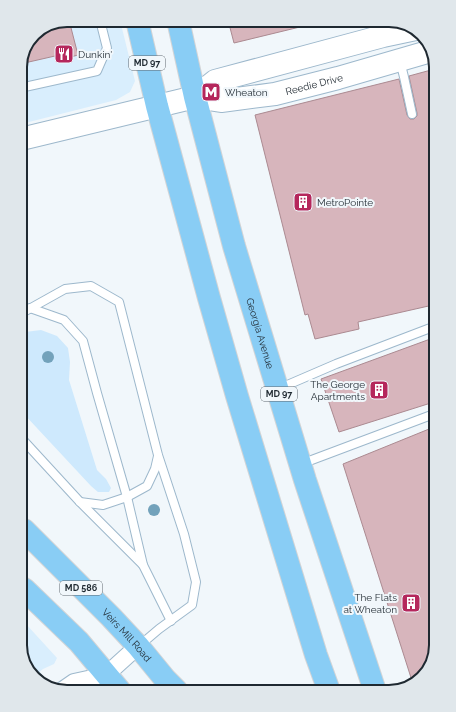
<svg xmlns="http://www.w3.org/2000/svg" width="456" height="712" font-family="Raleway,sans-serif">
	<rect width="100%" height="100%" fill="#f1f7fb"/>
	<!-- built -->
	<g fill="#d9eefd">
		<path d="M67 20H120L135 81 130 92 116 100 21 124 20 64 34 34Z"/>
		<path d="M25 623 57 658 54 664 43 669 34 676 25 666Z"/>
	</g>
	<!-- grass -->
	<path fill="#cee9fd" d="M41 330 57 336 68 348 70 362 69 380 97 470 106 479 111 488 109 492H98L91 486 23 413 22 334 25 332Z"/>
	<!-- building -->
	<g fill="#d7b5bc" stroke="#ab8a91">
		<path d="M67 20H69L78 55 56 61 55 56 20 64 34 34Z"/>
		<path d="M228 20H303L304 26 234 43Z"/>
		<path d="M431 70 433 305 358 322 359 329 315 339 308 314 305 315 255 115 399 79 407 115 410 119H414L417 116V113L409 76Z"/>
		<path d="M433 338 434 402 339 432 321 379Z"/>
		<path d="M434 427 436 648 428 671 413 684 343 464Z"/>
	</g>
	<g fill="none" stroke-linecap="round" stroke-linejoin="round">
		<defs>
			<g id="lane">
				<path d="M400 61 404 77 412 114"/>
				<path d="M20 88 97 71 107 48 100 20"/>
				<path d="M30 308 64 320 83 341 97 393 127 497 143 565 171 621"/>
				<path d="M22 313 65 289 91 286 119 302 158 455 184 534 196 582 192 605 159 629 139 646"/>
				<path d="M278 389 336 364 433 327"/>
				<path d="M23 440 80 502 143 565"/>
				<path d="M301 464 434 414"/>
				<path d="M80 502 103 505 127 497 147 486 155 469 158 456"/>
				<path d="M25 664 45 685"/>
			</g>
			<g id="street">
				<path d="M61 691 74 682 106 675"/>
				<path d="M100 691 106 675 138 646"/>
			</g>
			<g id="secondary">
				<path d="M195 97 215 81 383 36 416 29"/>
				<path id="s1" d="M21 139 195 97 221 101 275 94 338 78 431 51"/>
			</g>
			<g id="primary">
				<path d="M137 20 157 106 209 298 237 396 316 655 328 688"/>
				<path id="s2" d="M178 20 195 97 234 246 305 480 374 688"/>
				<path id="s3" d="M24 530 111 617 138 646 165 679 176 690"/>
				<path d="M24 589 79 642 120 691"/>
			</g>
		</defs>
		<!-- lane casing -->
		<use href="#lane" stroke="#9db8cc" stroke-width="10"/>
		<!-- street casing -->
		<use href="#street" stroke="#9db8cc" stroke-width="18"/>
		<!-- secondary casing -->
		<use href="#secondary" stroke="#9db8cc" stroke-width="24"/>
		<!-- primary casing -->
		<use href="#primary" stroke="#d2d4d6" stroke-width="24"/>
		<!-- lane -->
		<use href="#lane" stroke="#fff" stroke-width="8"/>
		<!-- street -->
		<use href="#street" stroke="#fff" stroke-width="16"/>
		<!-- secondary -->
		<use href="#secondary" stroke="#fff" stroke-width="22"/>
		<!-- primary -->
		<use href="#primary" stroke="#89cdf5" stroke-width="22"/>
	</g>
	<!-- trees -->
	<g fill="#73a2bb">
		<circle cx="48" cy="357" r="6"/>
		<circle cx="154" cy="510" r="6"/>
	</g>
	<!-- icons -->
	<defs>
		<symbol id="restaurant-square" viewBox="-11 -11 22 22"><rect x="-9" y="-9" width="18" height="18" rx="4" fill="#b5275c" stroke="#f1f7fb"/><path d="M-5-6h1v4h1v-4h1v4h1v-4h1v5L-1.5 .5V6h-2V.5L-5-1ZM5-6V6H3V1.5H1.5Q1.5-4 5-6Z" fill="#fff"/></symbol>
		<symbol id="metro-square" viewBox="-11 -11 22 22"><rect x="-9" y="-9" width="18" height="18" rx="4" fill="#b5275c" stroke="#f1f7fb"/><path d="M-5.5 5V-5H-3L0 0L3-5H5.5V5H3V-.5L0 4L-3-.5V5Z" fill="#fff"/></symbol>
		<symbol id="building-square" viewBox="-11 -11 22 22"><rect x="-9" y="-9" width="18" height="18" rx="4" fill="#b5275c" stroke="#f1f7fb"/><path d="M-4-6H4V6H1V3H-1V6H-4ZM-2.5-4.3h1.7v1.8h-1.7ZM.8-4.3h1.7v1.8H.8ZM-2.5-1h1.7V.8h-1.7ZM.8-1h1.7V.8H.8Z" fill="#fff"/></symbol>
	</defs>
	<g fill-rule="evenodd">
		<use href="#restaurant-square" x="53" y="43" width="22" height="22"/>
		<use href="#metro-square" x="200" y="81" width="22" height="22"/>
		<use href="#building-square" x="292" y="191" width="22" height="22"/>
		<use href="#building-square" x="368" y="379" width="22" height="22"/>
		<use href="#building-square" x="400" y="592" width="22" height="22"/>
	</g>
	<g text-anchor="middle" stroke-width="4" stroke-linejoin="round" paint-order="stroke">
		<!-- shield labels -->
		<g fill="#f1f7fb" stroke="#5e676e" stroke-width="1">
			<rect x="129" y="56" width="36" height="14" rx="3"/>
			<rect x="261" y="387" width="36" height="14" rx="3"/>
			<rect x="60" y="581" width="42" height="14" rx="3"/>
		</g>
		<g font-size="9" font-weight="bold" fill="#1f2931">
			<text x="147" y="66">MD 97</text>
			<text x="279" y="397">MD 97</text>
			<text x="81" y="591">MD 586</text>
		</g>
		<!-- poi labels -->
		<g font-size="10" fill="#1f2931" stroke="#f1f7fb" text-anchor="start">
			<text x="78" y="58">Dunkin'</text>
			<text x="225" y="96">Wheaton</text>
			<text x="317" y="206">MetroPointe</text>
			<text x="365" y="388" text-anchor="end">The George<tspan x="365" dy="12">Apartments</tspan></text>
			<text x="397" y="601" text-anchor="end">The Flats<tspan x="397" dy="12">at Wheaton</tspan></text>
		</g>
		<!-- street labels -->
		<g font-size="10" fill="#1f2931" stroke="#f1f7fb">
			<text dy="4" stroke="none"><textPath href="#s1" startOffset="300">Reedie Drive</textPath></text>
			<text dy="4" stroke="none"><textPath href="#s2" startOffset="324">Georgia Avenue</textPath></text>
			<text dy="4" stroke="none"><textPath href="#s3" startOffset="147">Veirs Mill Road</textPath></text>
		</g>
	</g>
	<!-- crop -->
	<path d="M0 0H456V712H0ZM67 27H389A40 40 0 0 1 429 67V645A40 40 0 0 1 389 685H67A40 40 0 0 1 27 645V67A40 40 0 0 1 67 27Z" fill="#e0e7eb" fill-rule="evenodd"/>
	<path fill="none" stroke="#1f2931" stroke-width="2" d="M67 27H389A40 40 0 0 1 429 67V645A40 40 0 0 1 389 685H67A40 40 0 0 1 27 645V67A40 40 0 0 1 67 27Z"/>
</svg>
